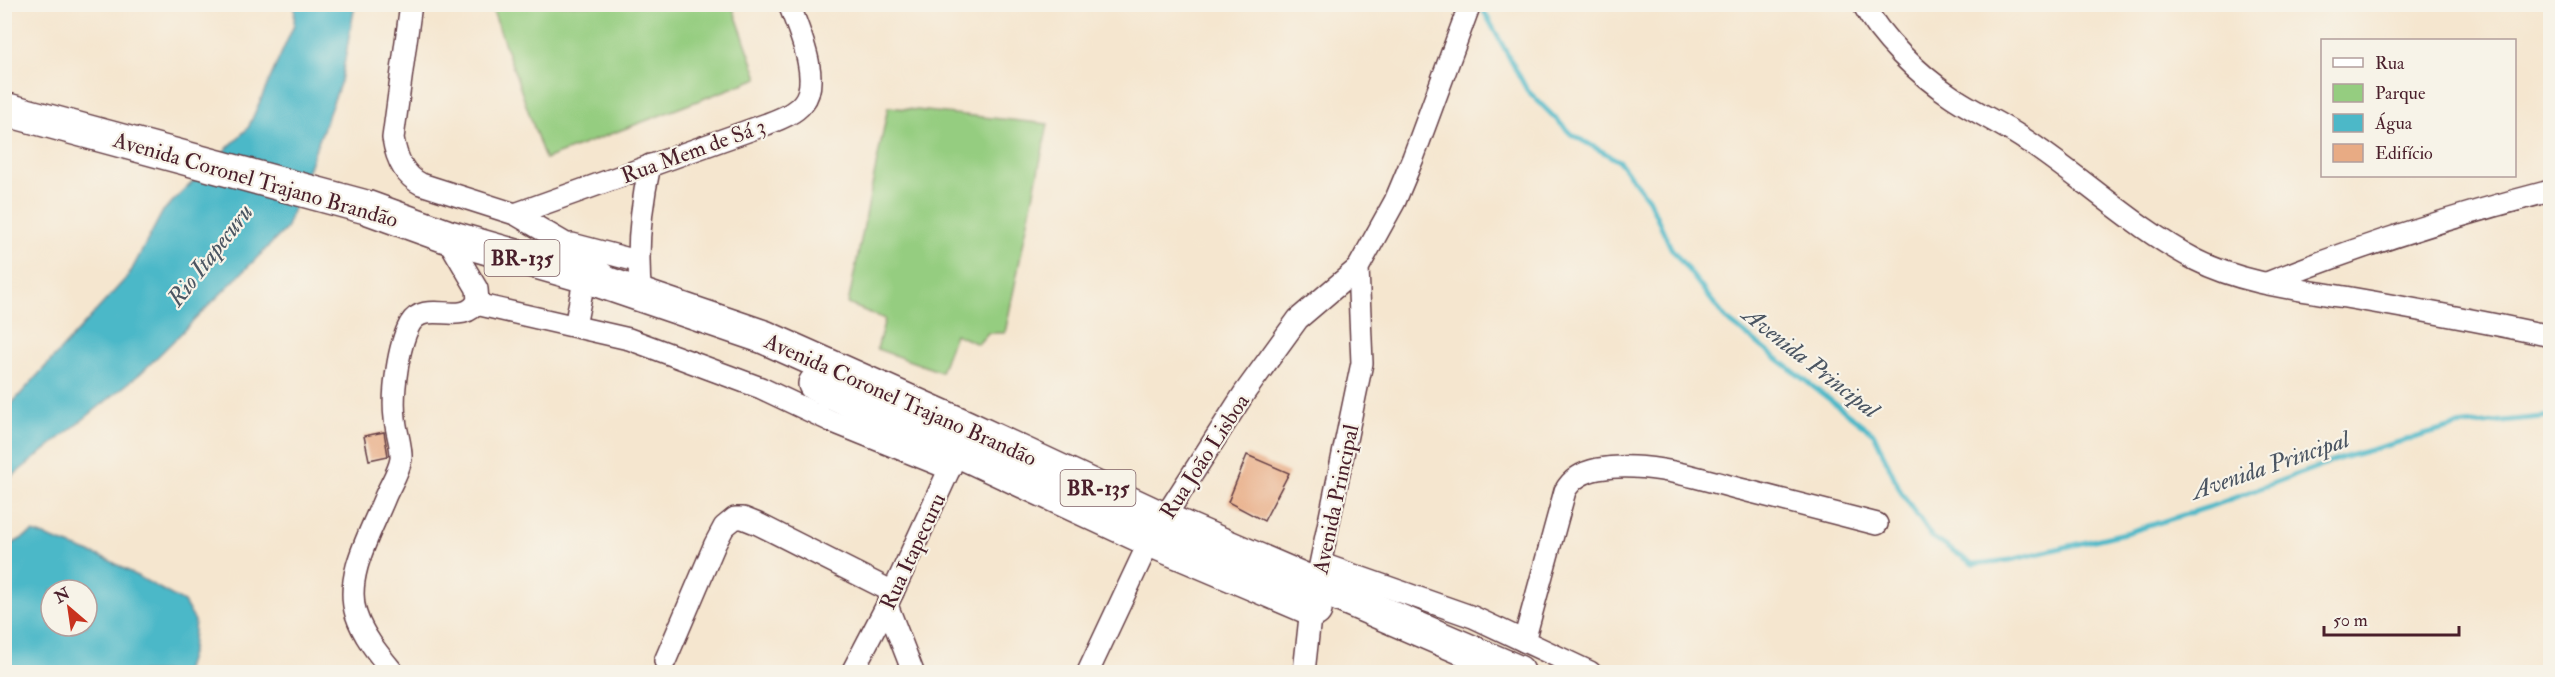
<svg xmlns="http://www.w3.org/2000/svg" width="2555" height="677" font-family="'IM FELL Double Pica',serif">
	<rect width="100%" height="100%" fill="#f7f3e8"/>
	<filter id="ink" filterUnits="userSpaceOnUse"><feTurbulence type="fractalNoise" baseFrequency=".0167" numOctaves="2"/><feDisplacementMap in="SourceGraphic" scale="12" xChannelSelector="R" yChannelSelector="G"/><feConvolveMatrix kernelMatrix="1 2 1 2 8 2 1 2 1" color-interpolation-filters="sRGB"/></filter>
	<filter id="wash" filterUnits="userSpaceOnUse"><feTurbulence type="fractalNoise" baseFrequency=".008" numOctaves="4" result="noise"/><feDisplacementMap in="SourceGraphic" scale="24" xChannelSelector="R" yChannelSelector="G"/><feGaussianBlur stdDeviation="1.35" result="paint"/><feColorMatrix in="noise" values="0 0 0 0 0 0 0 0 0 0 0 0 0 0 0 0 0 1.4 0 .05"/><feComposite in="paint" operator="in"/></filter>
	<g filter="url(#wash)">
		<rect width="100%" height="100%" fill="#f5e6cf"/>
		<!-- green -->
		<g fill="#95cd80" stroke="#707656" stroke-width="1.5">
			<path d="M491 5H732L758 78 545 159Z"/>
			<path d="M888 107 1048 124 1005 333H988L978 344 955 334 941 372 877 349 885 319 848 304Z"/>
		</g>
		<!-- water -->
		<g fill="#4cb8c8" stroke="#4b6c7a" stroke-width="1.5" fill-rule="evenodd">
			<path d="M295 5H355L341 81 286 229 141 373 5 482 4 412 129 275 163 211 248 128 294 25Z"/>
			<path d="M33 532 107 559 184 602 195 621 192 650 185 672H5V548ZM51 590H87V626H51Z"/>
		</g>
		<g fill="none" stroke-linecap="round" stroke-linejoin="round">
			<!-- stream -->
			<path stroke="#4cb8c8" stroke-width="5" d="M1480 4 1527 90 1571 134 1619 161 1649 200 1671 248 1726 319 1874 434 1901 492 1932 537 1973 564 2010 560 2129 532 2209 507 2342 458 2456 426 2550 416"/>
		</g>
		<g id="blocks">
			<!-- building -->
			<g fill="#e8ab84">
				<path d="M384 432 388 456 369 460 364 436Z"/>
				<path d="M1247 455 1289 473 1264 521 1228 502Z"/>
			</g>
		</g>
	</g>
	<g filter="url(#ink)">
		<use href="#blocks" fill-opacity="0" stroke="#643d44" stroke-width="1.5"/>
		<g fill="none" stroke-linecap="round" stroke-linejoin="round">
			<defs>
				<g id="minor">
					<path d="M411 4 393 138C396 157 403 175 421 184L515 214 563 242 606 276"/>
					<path d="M1863 4C1880 37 1919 75 1951 96 1973 111 1998 122 2021 137 2080 175 2134 228 2196 260 2241 283 2295 289 2345 297 2414 309 2482 321 2550 336"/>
					<path d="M515 214 767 124C780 119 794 114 803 103 822 80 798 29 789 4"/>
					<path d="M572 244 637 261"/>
					<path d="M2267 283C2359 246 2454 216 2550 191"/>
					<path d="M641 296C636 251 640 210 650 165"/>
					<path d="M476 304 629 339 761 388 831 421 950 469"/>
					<path d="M575 326 585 276"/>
					<path d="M1322 564 1473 617 1590 672"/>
					<path d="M887 605 913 672"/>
					<path d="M1524 641 1565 491C1572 478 1583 472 1598 469 1647 460 1701 479 1748 491 1791 502 1834 513 1877 524"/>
					<path d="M665 661 715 544 724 527 735 518H743L758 524 893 592"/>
					<path d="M393 672C379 655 363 636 356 614 344 576 371 532 385 497 390 485 399 472 401 459 402 446 396 432 395 418 392 394 398 346 410 324 425 298 463 328 478 301L477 289 446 236"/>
					<path d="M852 672 887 605 956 455"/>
					<path d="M1088 672 1150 540 1245 392 1298 319 1358 268"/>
					<path d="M1304 672 1311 608 1362 363 1358 268 1395 201 1413 158 1470 4"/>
				</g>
				<g id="primary">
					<path d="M4 109 366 207 446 236 585 276 764 337 966 427 1163 519 1518 672"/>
					<path d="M815 384 1150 540 1315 610"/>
				</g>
			</defs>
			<!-- minor casing -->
			<use href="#minor" stroke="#643d44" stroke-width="24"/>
			<!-- primary casing -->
			<use href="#primary" stroke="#643d44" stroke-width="36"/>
			<!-- minor -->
			<use href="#minor" stroke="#fff" stroke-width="21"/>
			<!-- primary -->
			<use href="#primary" stroke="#fff" stroke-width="33"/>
		</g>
	</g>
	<g text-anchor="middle" stroke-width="4.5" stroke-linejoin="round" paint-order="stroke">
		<!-- shield labels -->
		<g fill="#f7f3e8" stroke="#7e5f64" stroke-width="1.5">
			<rect x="484.5" y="240" width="75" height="36" rx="4.5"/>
			<rect x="1060.5" y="470" width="75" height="36" rx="4.5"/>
		</g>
		<g font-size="21" font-weight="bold" fill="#4a1f2b">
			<text x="522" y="265">BR-135</text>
			<text x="1098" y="495">BR-135</text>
		</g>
		<!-- street labels -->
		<g font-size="22" fill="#4a1f2b" stroke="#f7f3e8">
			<text transform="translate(693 150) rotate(-20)" y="8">Rua Mem de Sá 3</text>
			<text transform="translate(256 179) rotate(16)" y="8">Avenida Coronel Trajano Brandão</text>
			<text transform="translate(901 399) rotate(24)" y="8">Avenida Coronel Trajano Brandão</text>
			<text transform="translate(1204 456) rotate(-57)" y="8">Rua João Lisboa</text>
			<text transform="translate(1335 499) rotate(-78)" y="8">Avenida Principal</text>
			<text transform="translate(912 551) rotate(-65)" y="8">Rua Itapecuru</text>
		</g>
		<!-- water labels -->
		<g font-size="24" font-style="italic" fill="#4b5562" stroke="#f7f3e8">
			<text transform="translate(210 255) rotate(-52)" y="8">Rio Itapecuru</text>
			<text transform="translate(1811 362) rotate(38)" y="8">Avenida Principal</text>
			<text transform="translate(2270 465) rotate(-19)" y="8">Avenida Principal</text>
		</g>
	</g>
	<!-- margin -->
	<rect width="2555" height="677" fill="none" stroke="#f7f3e8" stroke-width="24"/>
	<!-- legend -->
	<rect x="2321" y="39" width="195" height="138" fill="#f7f3e8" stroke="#b29e9c" stroke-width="1.5"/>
	<rect x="2333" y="58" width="30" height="9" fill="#ffffff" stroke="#b29e9c" stroke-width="1.5"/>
	<text x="2375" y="69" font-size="18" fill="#4a1f2b">Rua</text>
	<rect x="2333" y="84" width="30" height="18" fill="#95cd80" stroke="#b29e9c" stroke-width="1.5"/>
	<text x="2375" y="99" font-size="18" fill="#4a1f2b">Parque</text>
	<rect x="2333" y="114" width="30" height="18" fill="#4cb8c8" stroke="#b29e9c" stroke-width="1.5"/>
	<text x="2375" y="129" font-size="18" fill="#4a1f2b">Água</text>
	<rect x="2333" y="144" width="30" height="18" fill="#e8ab84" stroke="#b29e9c" stroke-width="1.5"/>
	<text x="2375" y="159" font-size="18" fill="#4a1f2b">Edifício</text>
	<!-- north arrow -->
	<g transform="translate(69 608) rotate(331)"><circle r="28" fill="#f7f3e8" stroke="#b29e9c" stroke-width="1.5"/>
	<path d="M0-4.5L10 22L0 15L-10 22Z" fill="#c8321e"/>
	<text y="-9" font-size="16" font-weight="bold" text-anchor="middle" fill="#4a1f2b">N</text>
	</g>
	<!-- scale -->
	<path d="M2324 626v9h135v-9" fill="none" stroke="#4a1f2b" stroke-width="3"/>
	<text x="2333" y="626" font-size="18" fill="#4a1f2b" stroke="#f7f3e8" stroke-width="4.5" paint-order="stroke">50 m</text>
</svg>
